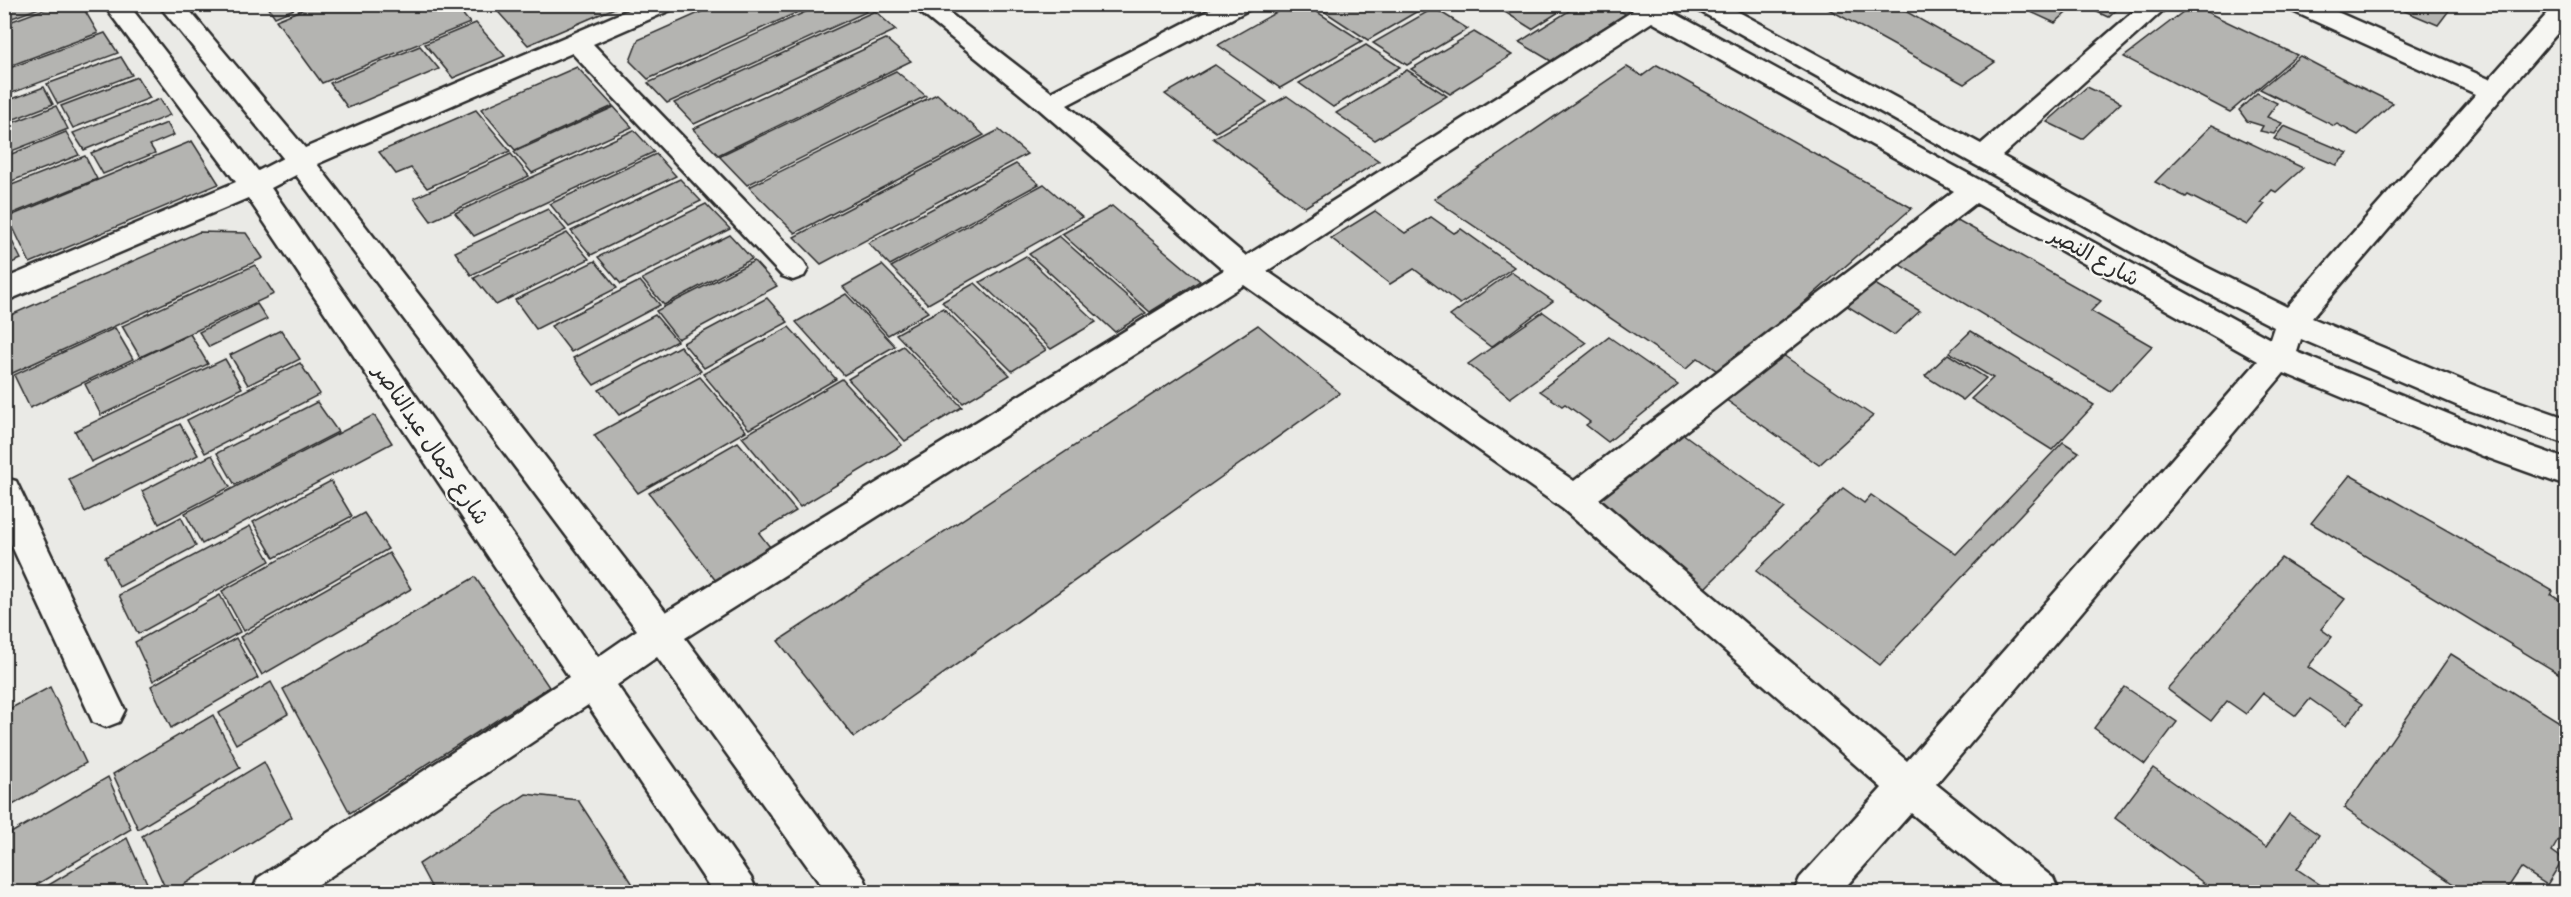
<svg xmlns="http://www.w3.org/2000/svg" width="2571" height="897" font-family="Itim,'Playpen Sans Arabic',sans-serif">
	<rect width="100%" height="100%" fill="#eaeae6"/>
	<filter id="ink" filterUnits="userSpaceOnUse"><feTurbulence type="fractalNoise" baseFrequency=".0167" numOctaves="2"/><feDisplacementMap in="SourceGraphic" scale="12" xChannelSelector="R" yChannelSelector="G"/><feConvolveMatrix kernelMatrix="1 2 1 2 8 2 1 2 1" color-interpolation-filters="sRGB"/></filter>
	<g filter="url(#ink)">
		<!-- building -->
		<g fill="#b4b4b1" stroke="#2b2b2b" stroke-width="1.5">
			<path d="M4 4H50L4 21Z"/>
			<path d="M58 4H81L98 33 4 68V24Z"/>
			<path d="M266 4H306L275 17Z"/>
			<path d="M316 4H454L470 23 322 83 276 20Z"/>
			<path d="M491 4H624L528 45Z"/>
			<path d="M719 4H816L648 79 630 61 638 40Z"/>
			<path d="M823 4H858L866 12 667 103 648 83Z"/>
			<path d="M1291 4H1305L1362 41 1280 88 1218 45Z"/>
			<path d="M1313 4H1430L1368 40Z"/>
			<path d="M1492 4H1568L1570 5 1532 29Z"/>
			<path d="M1580 4H1609L1626 14 1551 61 1519 42Z"/>
			<path d="M1823 4H1893L1995 62 1964 84 1821 5Z"/>
			<path d="M2022 4H2076L2055 23 2020 7Z"/>
			<path d="M2080 4H2122L2108 17Z"/>
			<path d="M2388 4H2454L2438 25Z"/>
			<path d="M2192 5 2297 55 2230 112 2124 57Z"/>
			<path d="M1434 8 1468 29 1407 65 1373 43Z"/>
			<path d="M875 11 896 30 694 124 674 103Z"/>
			<path d="M476 23 505 56 453 78 425 44Z"/>
			<path d="M1474 32 1512 55 1450 94 1411 69Z"/>
			<path d="M105 33 118 53 4 96V70Z"/>
			<path d="M886 39 911 61 718 155 693 129Z"/>
			<path d="M1366 45 1400 67 1333 107 1299 83Z"/>
			<path d="M420 46 439 69 348 108 330 83Z"/>
			<path d="M2300 56 2340 77 2393 103 2358 135 2337 124 2334 126 2260 89Z"/>
			<path d="M121 57 132 75 58 104 47 84Z"/>
			<path d="M1215 65 1267 102 1216 132 1165 94Z"/>
			<path d="M1657 65 1912 208 1722 374 1698 358 1686 369 1434 199 1627 67 1642 76Z"/>
			<path d="M577 67 613 106 515 150 481 109Z"/>
			<path d="M1407 70 1447 96 1375 140 1336 113Z"/>
			<path d="M896 71 926 96 747 185 719 156Z"/>
			<path d="M137 77 150 98 73 128 61 106Z"/>
			<path d="M44 87 53 104 4 123V102Z"/>
			<path d="M2087 87 2121 103 2082 139 2047 122Z"/>
			<path d="M2257 93 2277 103 2267 117 2282 123 2274 134 2260 131 2263 126 2247 121 2239 110Z"/>
			<path d="M937 94 984 135 795 233 749 187Z"/>
			<path d="M1287 96 1379 161 1305 207 1213 138Z"/>
			<path d="M160 99 170 115 84 150 73 133Z"/>
			<path d="M56 106 68 129 4 154V126Z"/>
			<path d="M614 107 632 127 532 173 514 152Z"/>
			<path d="M476 110 510 151 427 188 411 168 396 174 379 152Z"/>
			<path d="M167 123 174 135 150 145 155 153 103 174 91 153Z"/>
			<path d="M2212 125 2303 168 2276 192 2272 190 2261 202 2265 204 2247 225 2188 195 2186 197 2155 182Z"/>
			<path d="M2284 126 2348 153 2336 165 2274 139Z"/>
			<path d="M634 130 654 152 474 236 455 213Z"/>
			<path d="M999 130 1027 154 821 264 794 237Z"/>
			<path d="M66 132 79 155 4 184V157Z"/>
			<path d="M192 141 219 184 30 263 8 217Z"/>
			<path d="M511 154 529 176 431 221 414 198Z"/>
			<path d="M656 154 676 176 569 227 550 204Z"/>
			<path d="M85 156 97 179 4 217V188Z"/>
			<path d="M1016 164 1039 184 890 265 868 243Z"/>
			<path d="M680 179 701 201 591 255 571 231Z"/>
			<path d="M1044 184 1082 217 928 304 891 267Z"/>
			<path d="M706 204 730 229 621 284 598 257Z"/>
			<path d="M1112 206 1200 281 1150 312 1062 234Z"/>
			<path d="M548 209 566 230 471 275 455 252Z"/>
			<path d="M1375 211 1405 233 1431 217 1454 233 1461 229 1514 267 1460 304 1414 269 1390 284 1331 238Z"/>
			<path d="M1954 218 2101 301 2091 311 2152 346 2110 391 1900 265Z"/>
			<path d="M4 225 21 259 4 266Z"/>
			<path d="M199 232 246 233 263 258 6 376 4 318Z"/>
			<path d="M567 233 589 259 496 305 474 278Z"/>
			<path d="M730 235 752 259 664 305 642 279Z"/>
			<path d="M1059 236 1146 313 1115 332 1029 254Z"/>
			<path d="M1026 256 1096 322 1051 349 980 282Z"/>
			<path d="M595 261 617 288 536 329 515 300Z"/>
			<path d="M754 261 777 286 678 339 656 311Z"/>
			<path d="M255 265 274 294 140 357 122 326Z"/>
			<path d="M882 265 928 312 888 335 843 287Z"/>
			<path d="M1511 272 1553 301 1491 347 1450 316Z"/>
			<path d="M640 281 660 305 571 352 551 326Z"/>
			<path d="M1870 281 1920 311 1894 335 1844 304Z"/>
			<path d="M975 283 1046 350 1012 371 942 302Z"/>
			<path d="M846 294 895 346 844 375 796 322Z"/>
			<path d="M767 298 788 322 704 368 683 343Z"/>
			<path d="M257 304 267 319 209 347 199 332Z"/>
			<path d="M943 308 1010 375 963 403 896 334Z"/>
			<path d="M1543 312 1586 343 1510 398 1468 364Z"/>
			<path d="M655 315 677 341 594 385 573 358Z"/>
			<path d="M1258 325 1340 393 854 737 778 641Z"/>
			<path d="M789 327 836 379 749 429 703 374Z"/>
			<path d="M115 328 133 359 30 408 14 375Z"/>
			<path d="M281 330 300 359 248 385 230 355Z"/>
			<path d="M1971 331 2094 405 2052 450 1971 399 1993 378 1949 352Z"/>
			<path d="M190 334 208 364 101 415 85 384Z"/>
			<path d="M1609 337 1678 385 1608 442 1586 425 1590 422 1565 404 1562 406 1540 391Z"/>
			<path d="M680 346 701 371 619 415 599 390Z"/>
			<path d="M903 346 962 407 905 441 848 379Z"/>
			<path d="M1777 351 1873 416 1819 465 1722 397Z"/>
			<path d="M1948 354 1986 378 1963 400 1925 376Z"/>
			<path d="M225 359 242 388 91 462 75 431Z"/>
			<path d="M300 363 320 394 205 453 187 420Z"/>
			<path d="M700 377 746 431 638 493 594 435Z"/>
			<path d="M842 379 902 445 800 507 742 437Z"/>
			<path d="M317 402 338 432 235 485 217 453Z"/>
			<path d="M374 415 392 443 202 544 185 513Z"/>
			<path d="M180 424 198 455 85 512 69 479Z"/>
			<path d="M1675 428 1785 508 1704 589 1590 504Z"/>
			<path d="M738 442 796 511 759 533 770 547 716 581 649 493Z"/>
			<path d="M2063 442 2079 452 1880 665 1756 571 1843 488 1864 503 1871 495 1956 554Z"/>
			<path d="M212 455 230 487 159 524 142 491Z"/>
			<path d="M2350 475 2553 591 2551 595 2566 604V678L2311 523Z"/>
			<path d="M331 481 352 516 274 558 253 522Z"/>
			<path d="M364 513 388 549 244 631 222 591Z"/>
			<path d="M181 517 196 546 119 587 105 557Z"/>
			<path d="M250 526 270 561 138 634 119 595Z"/>
			<path d="M389 553 411 589 262 675 240 637Z"/>
			<path d="M2281 558 2345 599 2321 629 2332 637 2308 667 2362 704 2347 725 2310 699 2296 716 2263 693 2246 714 2227 701 2211 721 2167 689Z"/>
			<path d="M475 577 549 687 350 813 283 689Z"/>
			<path d="M220 595 240 632 153 681 135 642Z"/>
			<path d="M236 638 258 678 171 728 151 686Z"/>
			<path d="M2451 654 2566 726V841L2560 837 2552 851 2563 859 2547 885 2521 868 2505 892H2465L2344 808Z"/>
			<path d="M271 682 288 714 236 744 219 713Z"/>
			<path d="M50 687 86 763 4 810V712Z"/>
			<path d="M2125 687 2177 722 2145 764 2094 728Z"/>
			<path d="M213 715 240 768 138 829 113 774Z"/>
			<path d="M264 762 292 817 172 892H167L142 836Z"/>
			<path d="M2153 768 2266 847 2289 814 2319 835 2297 869 2331 892H2216L2115 818Z"/>
			<path d="M108 777 131 829 24 892H4V837Z"/>
			<path d="M526 794 578 800 638 892H434L419 864Z"/>
			<path d="M127 838 151 892H37Z"/>
		</g>
		<g fill="none" stroke-linecap="round" stroke-linejoin="round">
			<defs>
				<g id="minor">
					<path d="M103 4H128L258 171 283 158 158 4H184L305 148 642 4H676L673 9 593 44 804 262 808 269 804 276 793 280 782 276 572 53 317 164 666 612 1224 270 1040 110 910 4H938L1051 92 1221 4H1253L1250 9 1067 105 1246 256 1633 11 1627 4H1674L1669 10 2270 339 2274 327 2178 278 1696 9 1693 4H1724L1981 144 2142 4H2170L2002 156 2200 264 2287 307 2476 94 2288 9 2285 4H2319L2489 79 2556 4H2566V23L2312 318 2485 390 2566 418V444L2463 408 2301 339 2297 352 2507 438 2566 459V486L2483 456 2284 373 1936 784 2053 878 2059 892H2008L1911 813 1841 892H1794L1800 878 1882 788 1563 509 1244 285 685 638 864 878 870 892H826L657 657 617 685 751 878 757 892H713L588 705 307 892H252L258 878 569 677 248 198 4 302V279L236 182ZM1652 22 1954 191 1574 481 1267 271ZM296 175 637 630 598 657 271 188ZM1976 203 2258 361 1907 761 1599 499Z"/>
					<path d="M4 478 16 481 119 698 125 710 119 722 106 727 93 722 4 529Z"/>
				</g>
			</defs>
			<!-- minor casing -->
			<use href="#minor" stroke="#2b2b2b" stroke-width="5"/>
			<!-- minor -->
			<use href="#minor" fill="#f6f6f2" fill-rule="evenodd"/>
		</g>
	</g>
	<g text-anchor="middle" stroke-width="4.5" stroke-linejoin="round" paint-order="stroke">
		<!-- street labels -->
		<g font-size="22" fill="#2b2b2b" stroke="#f6f6f2">
			<text transform="translate(2095 256) rotate(29)" y="8">شارع النصر</text>
			<text transform="translate(432 444) rotate(56)" y="8">شارع جمال عبدالناصر</text>
		</g>
	</g>
	<!-- margin -->
	<rect width="2571" height="897" fill="none" stroke="#f6f6f2" stroke-width="24"/>
	<rect x="12" y="12" width="2547" height="873" fill="none" stroke="#2b2b2b" stroke-width="2" filter="url(#ink)"/>
</svg>
